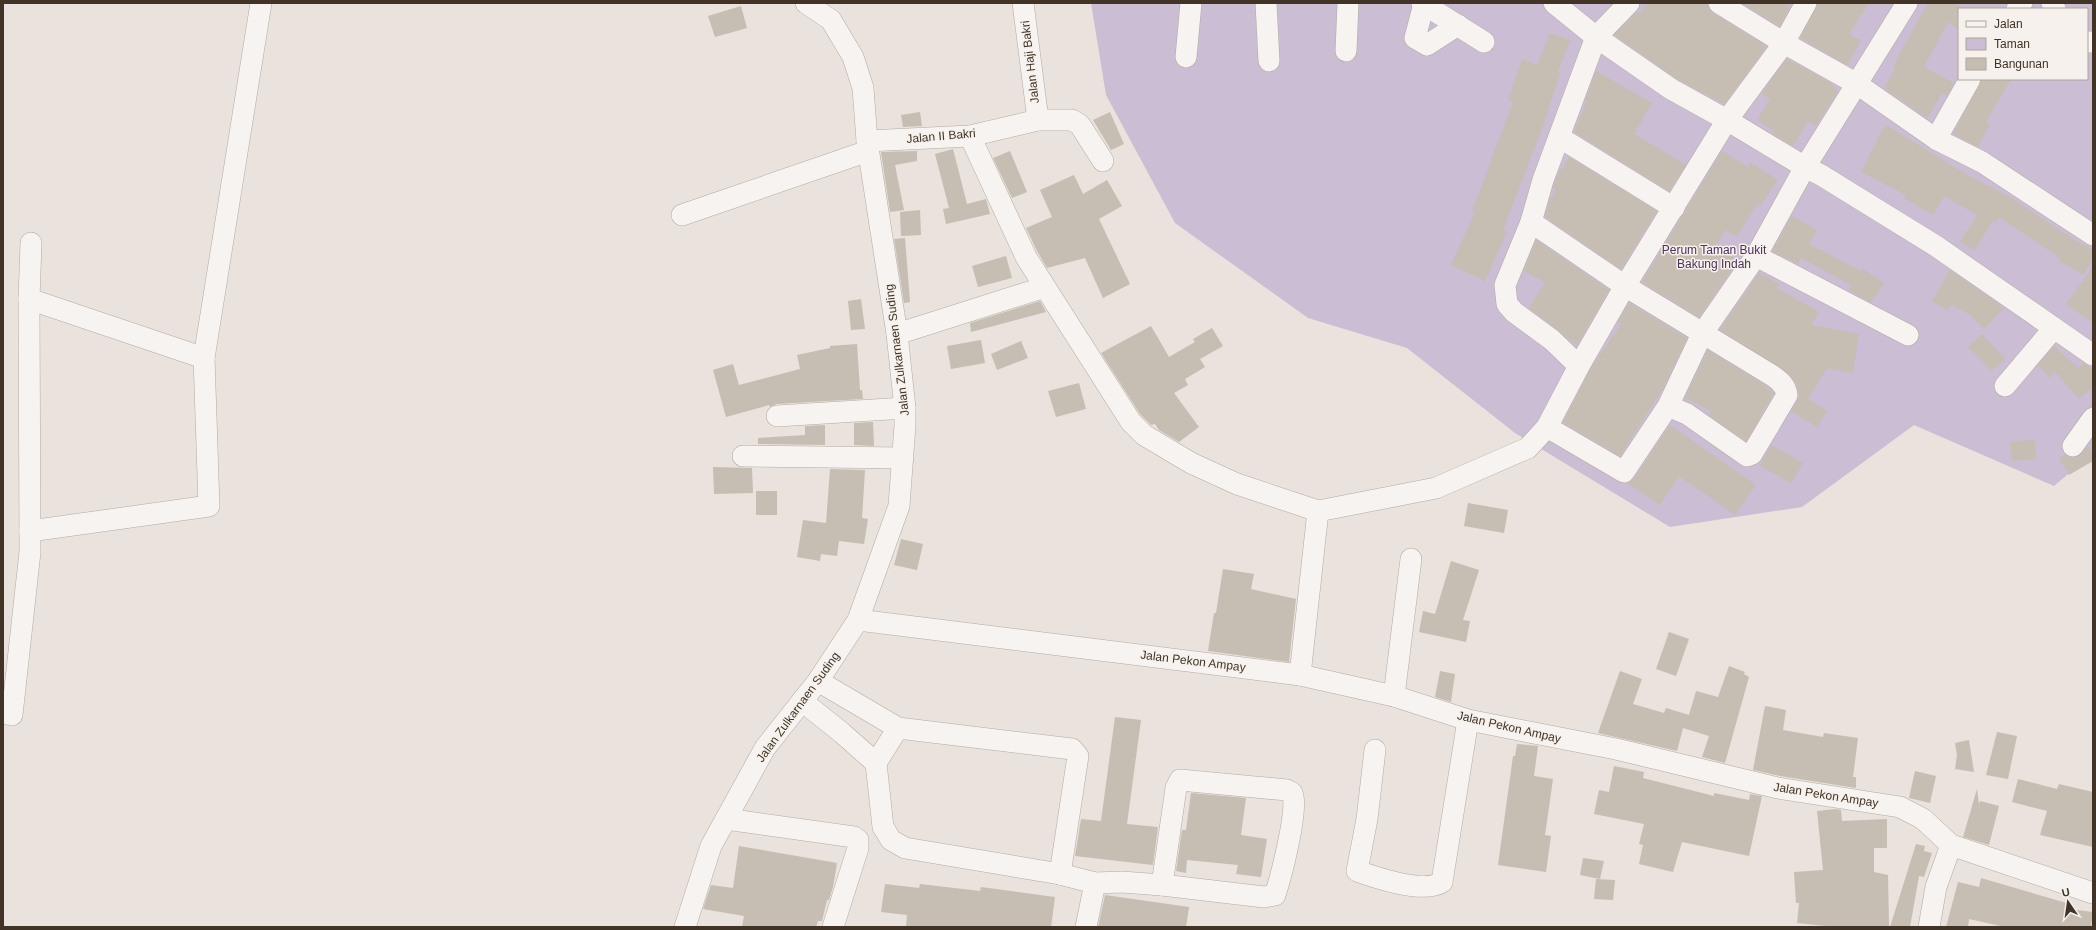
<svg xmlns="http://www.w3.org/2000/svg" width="2096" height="930" font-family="Helvetica,sans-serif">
	<rect width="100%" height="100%" fill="#e9e2dd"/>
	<!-- green -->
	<path fill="#cbbdd3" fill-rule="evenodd" d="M1091 3H2093V453L2054 486 1914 425 1802 507 1670 527 1515 433 1407 348 1308 318 1175 223 1106 95ZM1959 9H2087V79H1959Z"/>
	<!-- building -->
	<g fill="#c6bdb3">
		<path d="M1647 3H1707L1709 9 1713 13 1767 46 1724 104 1677 79 1614 35 1637 12 1640 14Z"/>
		<path d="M1742 3H1784L1790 7 1780 26Z"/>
		<path d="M1818 3H1869L1849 34 1861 41 1847 65 1800 38Z"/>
		<path d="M1928 3H1959V29L1948 22 1924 67 1954 83 1947 96 1942 93 1928 117H1926L1884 88 1895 69 1893 68 1899 55Z"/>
		<path d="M741 6 747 28 715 37 708 16Z"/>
		<path d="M1550 33 1570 40 1558 72 1560 73 1543 126 1503 230 1507 232 1485 281 1451 265 1475 212 1472 211 1513 102 1508 100 1522 59 1537 65Z"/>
		<path d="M1787 59 1833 84 1832 86 1838 91 1816 126 1808 121 1793 146 1773 134 1775 131 1757 120 1770 99 1762 93Z"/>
		<path d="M1596 71 1652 103 1634 134 1686 165 1669 191 1574 132 1587 101H1585Z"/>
		<path d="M1982 79H2011L1986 122 1990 124 1978 147 1953 134Z"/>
		<path d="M920 112 922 126 903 127 901 115Z"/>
		<path d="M1110 112 1124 144 1111 150 1093 120Z"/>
		<path d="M1886 125 1969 176 2010 197 2073 239 2093 250V257L2084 275 2059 261 2060 258 1999 217 1996 222 1993 220 1975 250 1960 242 1977 215 1944 196 1933 215 1904 198 1906 195 1861 172 1878 139 1877 138Z"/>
		<path d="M953 149 967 204 986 199 990 214 946 224 943 209 949 208 935 154Z"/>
		<path d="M917 151V161L895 165 904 210 890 212 881 152Z"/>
		<path d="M1010 151 1027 192 1012 198 993 158Z"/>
		<path d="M1722 151 1748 167 1751 163 1778 180 1760 206 1757 204 1737 236 1725 230 1715 247 1738 260 1699 317 1642 282Z"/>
		<path d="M1569 157 1657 211 1621 269 1545 217 1550 200 1556 190 1553 188 1556 178Z"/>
		<path d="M1074 175 1083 194 1107 180 1122 206 1099 219 1130 284 1103 298 1085 258 1047 268 1037 251 1026 228 1052 217 1040 190Z"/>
		<path d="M920 210 921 235 901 236 900 212Z"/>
		<path d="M1792 216 1817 230 1809 244 1861 271 1863 269 1884 283 1871 302 1848 290 1851 285 1801 258 1798 264 1772 251Z"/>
		<path d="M905 238 910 302 904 303 894 239Z"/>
		<path d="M1536 240 1609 290 1577 345 1529 308 1545 282 1524 271Z"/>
		<path d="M1006 256 1012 278 978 287 972 266Z"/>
		<path d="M2093 267V323L2066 304Z"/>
		<path d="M1950 270 2004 308 1984 329 1970 315 1952 304 1948 310 1932 301Z"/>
		<path d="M1759 273 1779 284 1777 288 1819 312 1811 325 1859 334 1853 373 1827 368 1808 399 1827 411 1817 427 1791 411 1797 401 1799 393 1796 383 1789 374 1720 330Z"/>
		<path d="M861 299 865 329 851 330 848 301Z"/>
		<path d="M1040 301 1046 312 971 332 970 323Z"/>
		<path d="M1629 303 1687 338 1664 387 1620 456 1563 422 1590 370 1621 324 1618 322Z"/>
		<path d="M1151 326 1169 357 1195 342 1193 339 1212 328 1223 346 1200 359 1205 367 1185 379 1188 385 1174 393 1199 427 1179 442 1159 430 1155 424 1151 425 1140 414 1101 353Z"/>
		<path d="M1982 334 2005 359 1992 371 1968 347Z"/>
		<path d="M981 340 985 363 951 369 947 346Z"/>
		<path d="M1021 341 1028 358 997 370 991 354Z"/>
		<path d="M857 344 860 390H862L863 399 776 404 770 407 769 405 726 417 713 370 733 364 739 385 800 369 797 355 830 348V346Z"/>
		<path d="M2054 346 2078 368 2084 363 2093 370V387L2079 399 2055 372 2050 378 2038 365Z"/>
		<path d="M1708 350 1766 386 1774 393 1746 441 1709 415 1711 411 1685 398Z"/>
		<path d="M1079 383 1086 409 1056 417 1048 391Z"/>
		<path d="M873 422 874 446 854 445V423Z"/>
		<path d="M825 425V445L758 444V438L805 435V426Z"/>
		<path d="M1670 425 1756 485 1735 515 1679 476 1660 505 1627 483 1634 479Z"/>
		<path d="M2035 440 2036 459 2012 461 2010 442Z"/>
		<path d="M1771 445 1803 463 1791 483 1760 466Z"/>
		<path d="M2088 446 2093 455V461L2069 475 2059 458 2065 455 2071 458 2078 457Z"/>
		<path d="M713 467 752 468 753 493 714 494Z"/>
		<path d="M830 469 865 470 862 518 868 519 864 544 839 541 837 556 821 554 820 561 797 557 803 520 826 523Z"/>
		<rect x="756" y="491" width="21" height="24"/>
		<path d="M1468 503 1508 510 1504 533 1464 526Z"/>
		<path d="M901 539 923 544 917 570 894 565Z"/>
		<path d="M1451 561 1479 570 1463 620 1470 621 1466 642 1419 632 1423 611 1435 614Z"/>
		<path d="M1223 569 1254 574 1251 589 1296 599 1289 662 1208 651 1214 613H1216Z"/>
		<path d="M1669 632 1689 639 1676 676 1656 669Z"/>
		<path d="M1729 666 1745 672 1744 674 1749 677 1725 763 1702 757 1709 736 1683 728 1677 751 1598 733 1620 671 1642 679 1633 704 1664 713 1666 708 1689 715 1696 691 1718 697Z"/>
		<path d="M1440 671 1455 674 1451 702 1435 697Z"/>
		<path d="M1765 706 1786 710 1783 730 1823 737 1824 733 1858 738 1853 777H1856V788L1780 776 1753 770Z"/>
		<path d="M1115 717 1141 720 1127 824 1158 827 1153 865 1075 856 1081 819 1101 821Z"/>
		<path d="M1997 732 2017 736 2008 779 1986 775Z"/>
		<path d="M1969 740 1974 772 1955 769 1957 755 1955 743Z"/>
		<path d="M1517 744 1538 746 1534 776 1553 779 1545 835 1551 836 1546 872 1498 865 1513 756H1515Z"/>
		<path d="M1614 766 1644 772 1643 778 1714 796V793L1749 800 1750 794 1762 796 1749 856 1682 842 1673 872 1639 864 1643 845 1639 844 1644 824 1594 814 1599 790 1609 792Z"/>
		<path d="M1915 771 1936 776 1930 803 1909 798Z"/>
		<path d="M2018 779 2057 789 2059 784 2093 792V847L2040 835 2047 811 2012 802Z"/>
		<path d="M1977 789 1979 804 1980 801 1999 806 1989 845 1963 837Z"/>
		<path d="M1191 793 1246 798 1241 835 1267 839 1261 877 1236 874 1238 865 1187 860 1186 873 1176 871 1182 830H1186Z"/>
		<path d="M1836 809 1841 810 1842 821 1887 819V848H1874V872L1888 875 1889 927H1836L1797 923 1799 903H1796L1794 872 1823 870 1817 811Z"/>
		<path d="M1916 844 1925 846 1924 851 1932 853 1924 877 1919 876 1910 927H1890Z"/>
		<path d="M739 846 837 863 833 887 829 900H827L822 921H818L816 927H742L744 916 703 909 711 885 733 888Z"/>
		<path d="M1583 858 1604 861 1600 879 1580 875Z"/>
		<path d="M1981 878 2070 904 2069 909 2093 912 2091 927H2005L1969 919 1968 927H1946L1958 882 1979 887Z"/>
		<path d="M1596 879 1615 880 1613 900 1594 899Z"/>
		<path d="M885 884 919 888 920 884 980 891 981 887 1055 897 1051 927H906L907 915 881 912Z"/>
		<path d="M1105 895 1189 907 1186 927H1098Z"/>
	</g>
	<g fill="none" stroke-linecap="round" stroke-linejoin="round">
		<defs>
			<g id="minor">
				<path d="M1023 3 1038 120"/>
				<path d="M1266 3 1269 61"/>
				<path d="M1422 3 1484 42"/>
				<path d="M1554 3 1596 37 1671 89 1727 120 1805 167 1821 175 1936 246 2093 355"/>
				<path d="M1719 3 1784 43 1857 84 1936 139 1982 162 2093 235"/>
				<path d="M1806 3 1784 43 1727 120 1625 286 1579 366 1547 427 1624 472 1668 406 1702 334 1756 256 1805 167 1907 3"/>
				<path d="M2052 3 2055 9"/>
				<path d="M1424 4 1415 38 1427 45 1458 25"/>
				<path d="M2017 9 2022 3"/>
				<path d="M2087 42H2093"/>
				<path d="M1346 51 1348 3"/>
				<path d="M1186 57 1191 3"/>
				<path d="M970 136 1026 257 1131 422 1144 435 1191 463 1237 484 1318 511 1436 488 1528 448 1547 427"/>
				<path d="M1559 137 1674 208"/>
				<path d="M1936 139 1970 79"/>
				<path d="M867 141 970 136 1038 120H1072L1080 125 1103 161"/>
				<path d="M682 215 868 151"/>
				<path d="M1531 222 1625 286 1773 376C1780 381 1786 386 1787 395L1752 454 1747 456 1687 414 1668 406"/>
				<path d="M1756 256 1908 335"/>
				<path d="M29 299 204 358 261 3"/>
				<path d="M897 334 1045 287"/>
				<path d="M1579 366 1552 340 1514 312 1507 304 1505 285 1531 222 1543 180 1596 37 1629 3"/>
				<path d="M2005 386 2054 328"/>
				<path d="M777 416 905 408"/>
				<path d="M2073 446 2093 418"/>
				<path d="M743 456 903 458"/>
				<path d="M30 531 209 506 204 357"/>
				<path d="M858 620 1300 675 1394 696 1468 720 1616 749 1778 788 1900 807 1923 819 1951 845 2093 893"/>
				<path d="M1300 675 1318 511"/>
				<path d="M818 681 898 728 1072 749 1078 756 1060 874"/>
				<path d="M1394 696 1411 559"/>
				<path d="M802 701 842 733 876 763 883 827 891 840 905 848 1060 874 1095 883 1122 882 1162 885"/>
				<path d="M3 713 12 715 30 552 29 299 31 243"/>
				<path d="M1375 750 1367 819 1357 871C1377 878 1424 894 1442 882L1468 720"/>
				<path d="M876 763 898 728"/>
				<path d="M1180 780 1287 790C1288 791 1291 792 1292 793 1300 805 1280 880 1275 895L1264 897 1162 885 1176 788Z"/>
				<path d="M726 819 854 837 858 840V848L833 927"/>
				<path d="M685 927 711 846 765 748 818 681 858 620 899 506 905 425V408L897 334 867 141 863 88 853 57 831 20 806 3"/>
				<path d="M1086 927 1095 883"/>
				<path d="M1929 927 1936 887 1951 845"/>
			</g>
		</defs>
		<!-- minor casing -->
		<use href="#minor" stroke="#b3aaa2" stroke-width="22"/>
		<!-- minor -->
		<use href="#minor" stroke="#f6f3f0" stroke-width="21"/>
	</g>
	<g text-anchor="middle" stroke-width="3" stroke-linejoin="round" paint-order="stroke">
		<!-- street labels -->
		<g font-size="12" fill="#413325" stroke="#f6f1ec">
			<text transform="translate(1030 62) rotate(-97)" y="4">Jalan Haji Bakri</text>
			<text transform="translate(941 136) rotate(-5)" y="4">Jalan II Bakri</text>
			<text transform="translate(897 350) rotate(-97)" y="4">Jalan Zulkarnaen Suding</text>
			<text transform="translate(1193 661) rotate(7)" y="4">Jalan Pekon Ampay</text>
			<text transform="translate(798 707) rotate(-54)" y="4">Jalan Zulkarnaen Suding</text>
			<text transform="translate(1509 727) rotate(13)" y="4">Jalan Pekon Ampay</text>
			<text transform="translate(1826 795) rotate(9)" y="4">Jalan Pekon Ampay</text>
		</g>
		<!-- park labels -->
		<g font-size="12" fill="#4f305e" stroke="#f6f1ec">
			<text x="1714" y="254">Perum Taman Bukit<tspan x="1714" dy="14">Bakung Indah</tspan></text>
		</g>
	</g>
	<!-- border -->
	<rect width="2096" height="930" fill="none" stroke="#413325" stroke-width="8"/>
	<!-- legend -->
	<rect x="1958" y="8" width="130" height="72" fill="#f6f1ec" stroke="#aea59c"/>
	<rect x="1966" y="21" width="20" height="6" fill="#f6f3f0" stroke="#aea59c"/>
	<text x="1994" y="28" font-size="12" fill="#413325">Jalan</text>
	<rect x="1966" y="38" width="20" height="12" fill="#cbbdd3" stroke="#aea59c"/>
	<text x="1994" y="48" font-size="12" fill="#413325">Taman</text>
	<rect x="1966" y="58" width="20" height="12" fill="#c6bdb3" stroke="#aea59c"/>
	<text x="1994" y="68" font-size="12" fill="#413325">Bangunan</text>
	<!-- north arrow -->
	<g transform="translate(2068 902) rotate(347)" stroke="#f6f1ec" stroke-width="3" paint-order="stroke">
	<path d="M0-3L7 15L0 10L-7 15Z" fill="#413325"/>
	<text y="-6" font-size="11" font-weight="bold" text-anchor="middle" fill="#413325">U</text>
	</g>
</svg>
